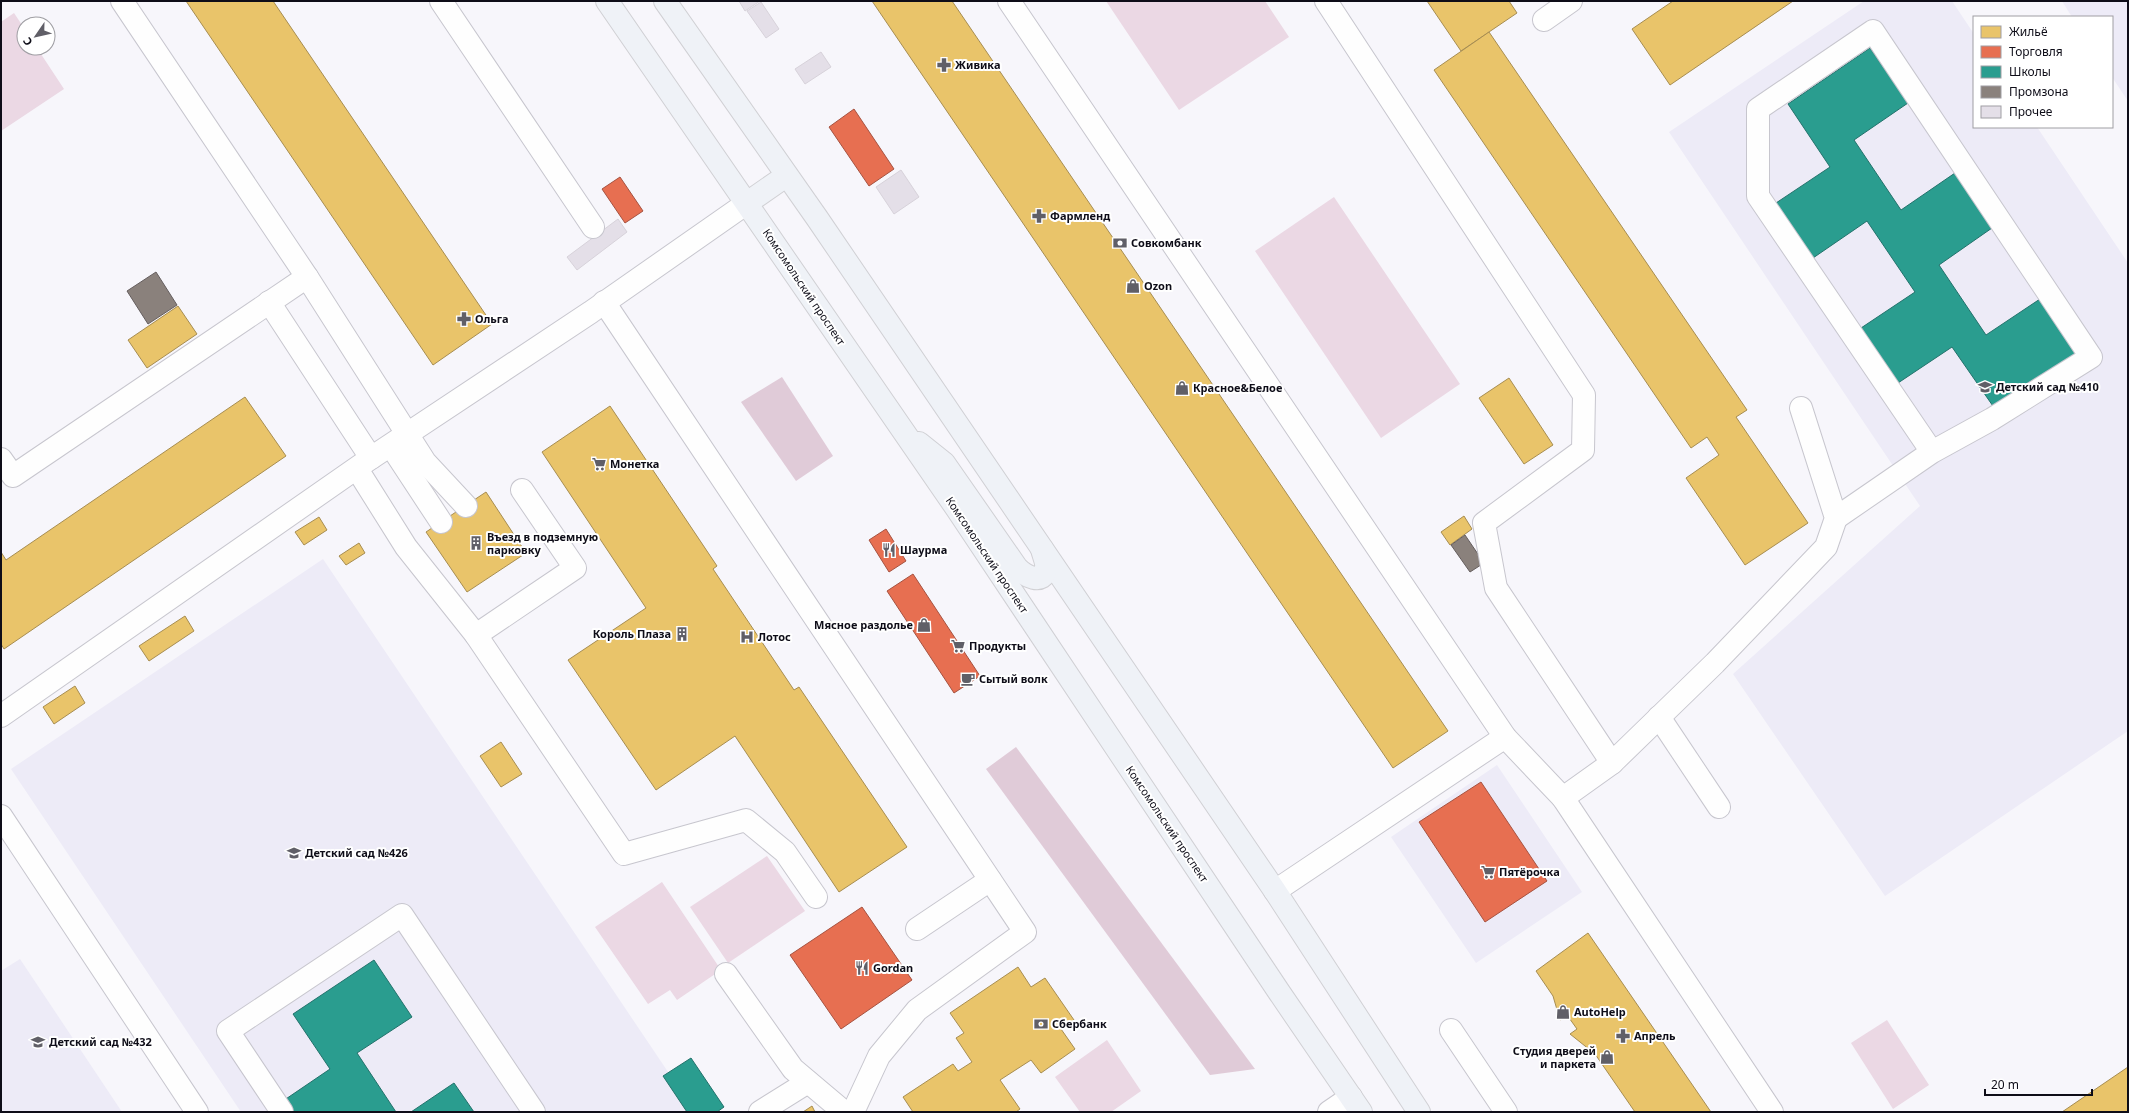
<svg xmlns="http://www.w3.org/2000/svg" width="2129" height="1113" font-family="'Noto Sans',sans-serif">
	<rect width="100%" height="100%" fill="#f7f6fb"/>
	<!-- built -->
	<g fill="#edebf7">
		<path d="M1864 1H1952L1974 34V127H2037L2128 263V731L1885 896 1733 674 1920 506 1669 132Z"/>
		<path d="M2062 1H2128V101L2112 77V17H2072Z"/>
		<path d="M323 559 695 1112H241L11 769Z"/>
		<path d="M1497 765 1582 892 1476 963 1391 837Z"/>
		<path d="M20 959 122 1112H1V971Z"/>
	</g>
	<!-- green -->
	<g fill="#ebd8e4">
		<path d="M1106 1H1265L1289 37 1179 110Z"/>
		<path d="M14 13 24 28V48H37L64 89 1 131V22Z"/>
		<path d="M1334 197 1460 384 1381 438 1255 251Z"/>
		<path d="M767 856 805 911 728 963 690 907Z"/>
		<path d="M662 882 721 970 677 1000 670 990 648 1004 595 927Z"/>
		<path d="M1887 1020 1929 1085 1893 1109 1851 1043Z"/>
		<path d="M1107 1040 1141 1091 1111 1112H1080L1055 1077Z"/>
	</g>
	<!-- forest -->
	<g fill="#e0cbd8">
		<path d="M782 377 833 456 796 481 741 402Z"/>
		<path d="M1016 747 1255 1069 1210 1075 986 769Z"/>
	</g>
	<!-- homes -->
	<g fill="#e9c46a" stroke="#a78d51">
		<path d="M186 1H273L492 324 433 365Z"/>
		<path d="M872 1H952L1448 731 1393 768Z"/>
		<path d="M1427 1H1509L1517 13 1461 51Z"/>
		<path d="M1673 1H1793L1670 85 1632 29Z"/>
		<path d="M1489 32 1747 410 1736 417 1808 523 1745 565 1686 478 1719 455 1707 437 1691 448 1434 70Z"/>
		<path d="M178 306 197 334 147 368 128 340Z"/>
		<path d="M1509 378 1553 445 1524 464 1479 398Z"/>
		<path d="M245 397 286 456 4 649 1 644V552L6 560Z"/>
		<path d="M610 406 717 566 713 569 794 690 799 687 907 847 839 892 735 736 656 790 568 660 646 608 542 452Z"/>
		<path d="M486 492 526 553 467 592 426 532Z"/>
		<path d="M1464 516 1472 529 1450 545 1441 532Z"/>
		<path d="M319 517 327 530 304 545 295 532Z"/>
		<path d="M359 543 365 553 346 565 339 556Z"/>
		<path d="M185 616 194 631 149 661 139 646Z"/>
		<path d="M75 686 85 703 54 724 43 707Z"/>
		<path d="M501 742 522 774 501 787 480 756Z"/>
		<path d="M1588 933 1700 1096 1711 1112H1635L1595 1054 1570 1034 1577 1029 1567 1015 1560 1020 1553 996 1536 971Z"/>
		<path d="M1018 967 1031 987 1045 978 1074 1020 1061 1029 1075 1049 1041 1073 1031 1060 1000 1080 1020 1109 1016 1112H913L903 1097 953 1064 958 1071 972 1062 956 1038 964 1033 950 1013Z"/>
		<path d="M2128 1067V1112H2062Z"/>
		<path d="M812 1106 815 1112H803Z"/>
	</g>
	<!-- shops -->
	<g fill="#e76f51" stroke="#a65240">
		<path d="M854 109 894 169 869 186 829 127Z"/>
		<path d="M620 177 643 211 625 223 602 189Z"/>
		<path d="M886 529 906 561 889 572 869 540Z"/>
		<path d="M913 574 980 676 954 693 887 591Z"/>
		<path d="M1481 782 1547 881 1485 922 1419 822Z"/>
		<path d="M862 907 912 980 841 1029 790 955Z"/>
	</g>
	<!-- schools -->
	<g fill="#2a9d8f" stroke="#22726b">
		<path d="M1870 48 1908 103 1854 140 1901 210 1955 173 1992 228 1939 265 1986 335 2040 299 2077 353 1995 409 1952 347 1898 383 1861 328 1915 292 1867 221 1813 258 1776 203 1830 167 1788 104Z"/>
		<path d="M374 960 412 1017 357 1053 396 1112H282L277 1105 330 1069 293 1014Z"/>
		<path d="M691 1058 724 1107 717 1112H687L663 1076Z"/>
		<path d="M454 1083 474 1112H411Z"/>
	</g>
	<!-- industry -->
	<g fill="#8a817c" stroke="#655e5e">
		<path d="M156 272 177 305 148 324 127 291Z"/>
		<path d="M1465 535 1484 563 1470 572 1451 545Z"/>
	</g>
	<!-- building -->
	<g fill="#e4dfe8" stroke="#d7d2da">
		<path d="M739 1H760L745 11Z"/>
		<path d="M761 2 779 29 766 38 747 11Z"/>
		<path d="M821 52 831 67 805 84 795 69Z"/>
		<path d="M901 170 919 197 894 214 876 187Z"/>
		<path d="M618 219 627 232 577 270 567 257Z"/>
	</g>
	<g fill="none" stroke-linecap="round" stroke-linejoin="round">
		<defs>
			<g id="minor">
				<path d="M122 1 307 277 425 462 466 506"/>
				<path d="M441 1 593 227"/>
				<path d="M1009 1 1505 737 1563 798 1772 1112"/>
				<path d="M1326 1 1584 395 1583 450 1484 523 1496 588 1612 763"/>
				<path d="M1544 20 1571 1"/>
				<path d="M269 302 371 458"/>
				<path d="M604 302 1025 932 917 1010 879 1056 853 1112"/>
				<path d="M391 446 441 522"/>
				<path d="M1 459 13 476 307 277"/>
				<path d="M357 469 406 547 476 635 624 854 746 820 785 852 816 897"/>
				<path d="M1836 518 1932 452 1992 419 2091 357 1873 31 1758 109V196L1932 452"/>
				<path d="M476 635 575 568 522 490"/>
				<path d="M1 716 371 458 591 312 747 203"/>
				<path d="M1659 717 1719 807"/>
				<path d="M1563 798 1612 763 1715 663 1826 547 1836 518 1801 408"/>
				<path d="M1 816 197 1112"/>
				<path d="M1275 891 1505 737"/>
				<path d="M917 929 990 880"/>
				<path d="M726 974 793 1069 844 1112"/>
				<path d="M1451 1030 1506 1112"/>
				<path d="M282 1112 228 1031 402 915 534 1112"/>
				<path d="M760 1112 808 1082"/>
				<path d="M1329 1112 1351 1097"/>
			</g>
			<g id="major">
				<path d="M607 1 957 509 1279 992 1361 1112"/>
				<path d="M665 1 817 218 1275 891 1419 1112"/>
				<path d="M747 203 786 176"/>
				<path d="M919 443 944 463 1017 568C1024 575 1044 587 1046 568 1047 562 1043 555 1042 549"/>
			</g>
		</defs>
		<!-- minor casing -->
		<use href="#minor" stroke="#c7c6ce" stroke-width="24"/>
		<!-- major casing -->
		<use href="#major" stroke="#d0d0d4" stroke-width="24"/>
		<!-- minor -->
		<use href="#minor" stroke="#fefefe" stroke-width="22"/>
		<!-- major -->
		<use href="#major" stroke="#eff2f7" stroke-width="22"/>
	</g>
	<!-- icons -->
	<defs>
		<symbol id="pharmacy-bare" viewBox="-9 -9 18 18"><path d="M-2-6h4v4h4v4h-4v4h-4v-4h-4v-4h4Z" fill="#605f67" stroke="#fff" stroke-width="2.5" paint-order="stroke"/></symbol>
		<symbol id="bank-bare" viewBox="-9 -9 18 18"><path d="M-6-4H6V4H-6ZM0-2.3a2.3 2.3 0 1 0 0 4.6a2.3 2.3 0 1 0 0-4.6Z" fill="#605f67" stroke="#fff" stroke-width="2.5" paint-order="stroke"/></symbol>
		<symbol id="shop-bare" viewBox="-9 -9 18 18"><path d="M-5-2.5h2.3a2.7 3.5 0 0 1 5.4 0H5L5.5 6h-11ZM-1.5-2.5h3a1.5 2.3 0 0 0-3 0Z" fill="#605f67" stroke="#fff" stroke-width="2.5" paint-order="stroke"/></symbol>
		<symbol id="school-bare" viewBox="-9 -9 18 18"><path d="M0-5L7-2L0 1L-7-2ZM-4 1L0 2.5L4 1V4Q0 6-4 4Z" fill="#605f67" stroke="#fff" stroke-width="2.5" paint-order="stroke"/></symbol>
		<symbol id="supermarket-bare" viewBox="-9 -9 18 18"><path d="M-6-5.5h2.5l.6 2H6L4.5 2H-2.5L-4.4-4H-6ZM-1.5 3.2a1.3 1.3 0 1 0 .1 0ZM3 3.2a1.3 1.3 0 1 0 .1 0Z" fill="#605f67" stroke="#fff" stroke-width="2.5" paint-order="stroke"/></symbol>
		<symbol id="building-bare" viewBox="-9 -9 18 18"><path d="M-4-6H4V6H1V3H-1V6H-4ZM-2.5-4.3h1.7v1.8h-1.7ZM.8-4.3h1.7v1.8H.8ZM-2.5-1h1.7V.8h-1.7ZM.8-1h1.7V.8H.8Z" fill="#605f67" stroke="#fff" stroke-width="2.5" paint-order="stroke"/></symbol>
		<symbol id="restaurant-bare" viewBox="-9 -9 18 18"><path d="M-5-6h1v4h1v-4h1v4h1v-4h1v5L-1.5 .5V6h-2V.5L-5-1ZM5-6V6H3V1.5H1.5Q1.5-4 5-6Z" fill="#605f67" stroke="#fff" stroke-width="2.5" paint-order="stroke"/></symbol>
		<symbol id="hospital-bare" viewBox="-9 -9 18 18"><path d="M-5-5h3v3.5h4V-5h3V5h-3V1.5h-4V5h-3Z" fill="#605f67" stroke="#fff" stroke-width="2.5" paint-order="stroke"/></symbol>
		<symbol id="cafe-bare" viewBox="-9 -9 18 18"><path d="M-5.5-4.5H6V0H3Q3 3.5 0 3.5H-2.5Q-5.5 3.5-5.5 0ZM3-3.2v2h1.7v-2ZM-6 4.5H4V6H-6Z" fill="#605f67" stroke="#fff" stroke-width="2.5" paint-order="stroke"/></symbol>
	</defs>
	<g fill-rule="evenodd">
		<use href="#pharmacy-bare" x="934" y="55" width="20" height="20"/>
		<use href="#pharmacy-bare" x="1029" y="206" width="20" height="20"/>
		<use href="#bank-bare" x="1110" y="233" width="20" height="20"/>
		<use href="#shop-bare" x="1123" y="276" width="20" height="20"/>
		<use href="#pharmacy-bare" x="454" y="309" width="20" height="20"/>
		<use href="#school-bare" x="1975" y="377" width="20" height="20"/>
		<use href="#shop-bare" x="1172" y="378" width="20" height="20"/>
		<use href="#supermarket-bare" x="589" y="454" width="20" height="20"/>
		<use href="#building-bare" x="466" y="533" width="20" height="20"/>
		<use href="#restaurant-bare" x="879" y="540" width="20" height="20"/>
		<use href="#shop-bare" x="914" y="615" width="20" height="20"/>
		<use href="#building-bare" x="672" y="624" width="20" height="20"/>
		<use href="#hospital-bare" x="737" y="627" width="20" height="20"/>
		<use href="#supermarket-bare" x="948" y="636" width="20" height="20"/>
		<use href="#cafe-bare" x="958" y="669" width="20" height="20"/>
		<use href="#school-bare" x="284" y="843" width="20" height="20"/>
		<use href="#supermarket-bare" x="1478" y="862" width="20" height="20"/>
		<use href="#restaurant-bare" x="852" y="958" width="20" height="20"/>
		<use href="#shop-bare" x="1553" y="1002" width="20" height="20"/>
		<use href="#bank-bare" x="1031" y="1014" width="20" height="20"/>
		<use href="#pharmacy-bare" x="1613" y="1026" width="20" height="20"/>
		<use href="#school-bare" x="28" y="1032" width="20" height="20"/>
		<use href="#shop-bare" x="1597" y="1047" width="20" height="20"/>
	</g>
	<g text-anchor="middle" stroke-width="4" stroke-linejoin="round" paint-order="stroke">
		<!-- poi labels -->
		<g font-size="11" font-weight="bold" fill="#0e0d18" stroke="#fff" text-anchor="start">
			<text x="955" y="69">Живика</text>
			<text x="1050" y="220">Фармленд</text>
			<text x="1131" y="247">Совкомбанк</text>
			<text x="1144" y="290">Ozon</text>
			<text x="475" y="323">Ольга</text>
			<text x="1996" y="391">Детский сад №410</text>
			<text x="1193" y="392">Красное&amp;Белое</text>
			<text x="610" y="468">Монетка</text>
			<text x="487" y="541">Въезд в подземную<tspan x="487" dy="13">парковку</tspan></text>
			<text x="900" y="554">Шаурма</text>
			<text x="913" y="629" text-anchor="end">Мясное раздолье</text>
			<text x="671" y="638" text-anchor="end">Король Плаза</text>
			<text x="758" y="641">Лотос</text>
			<text x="969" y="650">Продукты</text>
			<text x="979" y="683">Сытый волк</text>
			<text x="305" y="857">Детский сад №426</text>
			<text x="1499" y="876">Пятёрочка</text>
			<text x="873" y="972">Gordan</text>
			<text x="1574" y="1016">AutoHelp</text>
			<text x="1052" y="1028">Сбербанк</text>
			<text x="1634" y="1040">Апрель</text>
			<text x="49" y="1046">Детский сад №432</text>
			<text x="1596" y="1055" text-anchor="end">Студия дверей<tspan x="1596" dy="13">и паркета</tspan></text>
		</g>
		<!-- street labels -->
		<g font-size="11" fill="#0e0d18" stroke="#fff">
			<text transform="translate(804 287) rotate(56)" y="4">Комсомольский проспект</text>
			<text transform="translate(987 555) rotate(56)" y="4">Комсомольский проспект</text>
			<text transform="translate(1167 824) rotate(56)" y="4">Комсомольский проспект</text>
		</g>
	</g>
	<!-- border -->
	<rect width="2129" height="1113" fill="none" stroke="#0e0d18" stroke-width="4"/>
	<!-- legend -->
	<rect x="1973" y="16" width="140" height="112" fill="#ffffff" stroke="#9f9ea3"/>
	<rect x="1981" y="26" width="20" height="12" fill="#e9c46a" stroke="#9f9ea3"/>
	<text x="2009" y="36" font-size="12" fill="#0e0d18">Жильё</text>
	<rect x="1981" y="46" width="20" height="12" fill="#e76f51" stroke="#9f9ea3"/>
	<text x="2009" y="56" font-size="12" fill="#0e0d18">Торговля</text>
	<rect x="1981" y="66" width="20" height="12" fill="#2a9d8f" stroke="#9f9ea3"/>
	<text x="2009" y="76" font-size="12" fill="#0e0d18">Школы</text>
	<rect x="1981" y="86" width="20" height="12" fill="#8a817c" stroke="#9f9ea3"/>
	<text x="2009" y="96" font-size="12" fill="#0e0d18">Промзона</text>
	<rect x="1981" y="106" width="20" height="12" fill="#e4dfe8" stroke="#9f9ea3"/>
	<text x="2009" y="116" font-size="12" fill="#0e0d18">Прочее</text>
	<!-- north arrow -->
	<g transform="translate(36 36) rotate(236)"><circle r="19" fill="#ffffff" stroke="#9f9ea3"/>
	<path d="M0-3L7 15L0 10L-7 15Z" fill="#605f67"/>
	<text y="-6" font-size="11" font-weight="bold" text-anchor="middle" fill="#0e0d18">С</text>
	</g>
	<!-- scale -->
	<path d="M1985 1089v6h107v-6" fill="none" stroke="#0e0d18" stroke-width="2"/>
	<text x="1991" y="1089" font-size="12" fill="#0e0d18" stroke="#ffffff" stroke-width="3" paint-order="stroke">20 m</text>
</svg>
